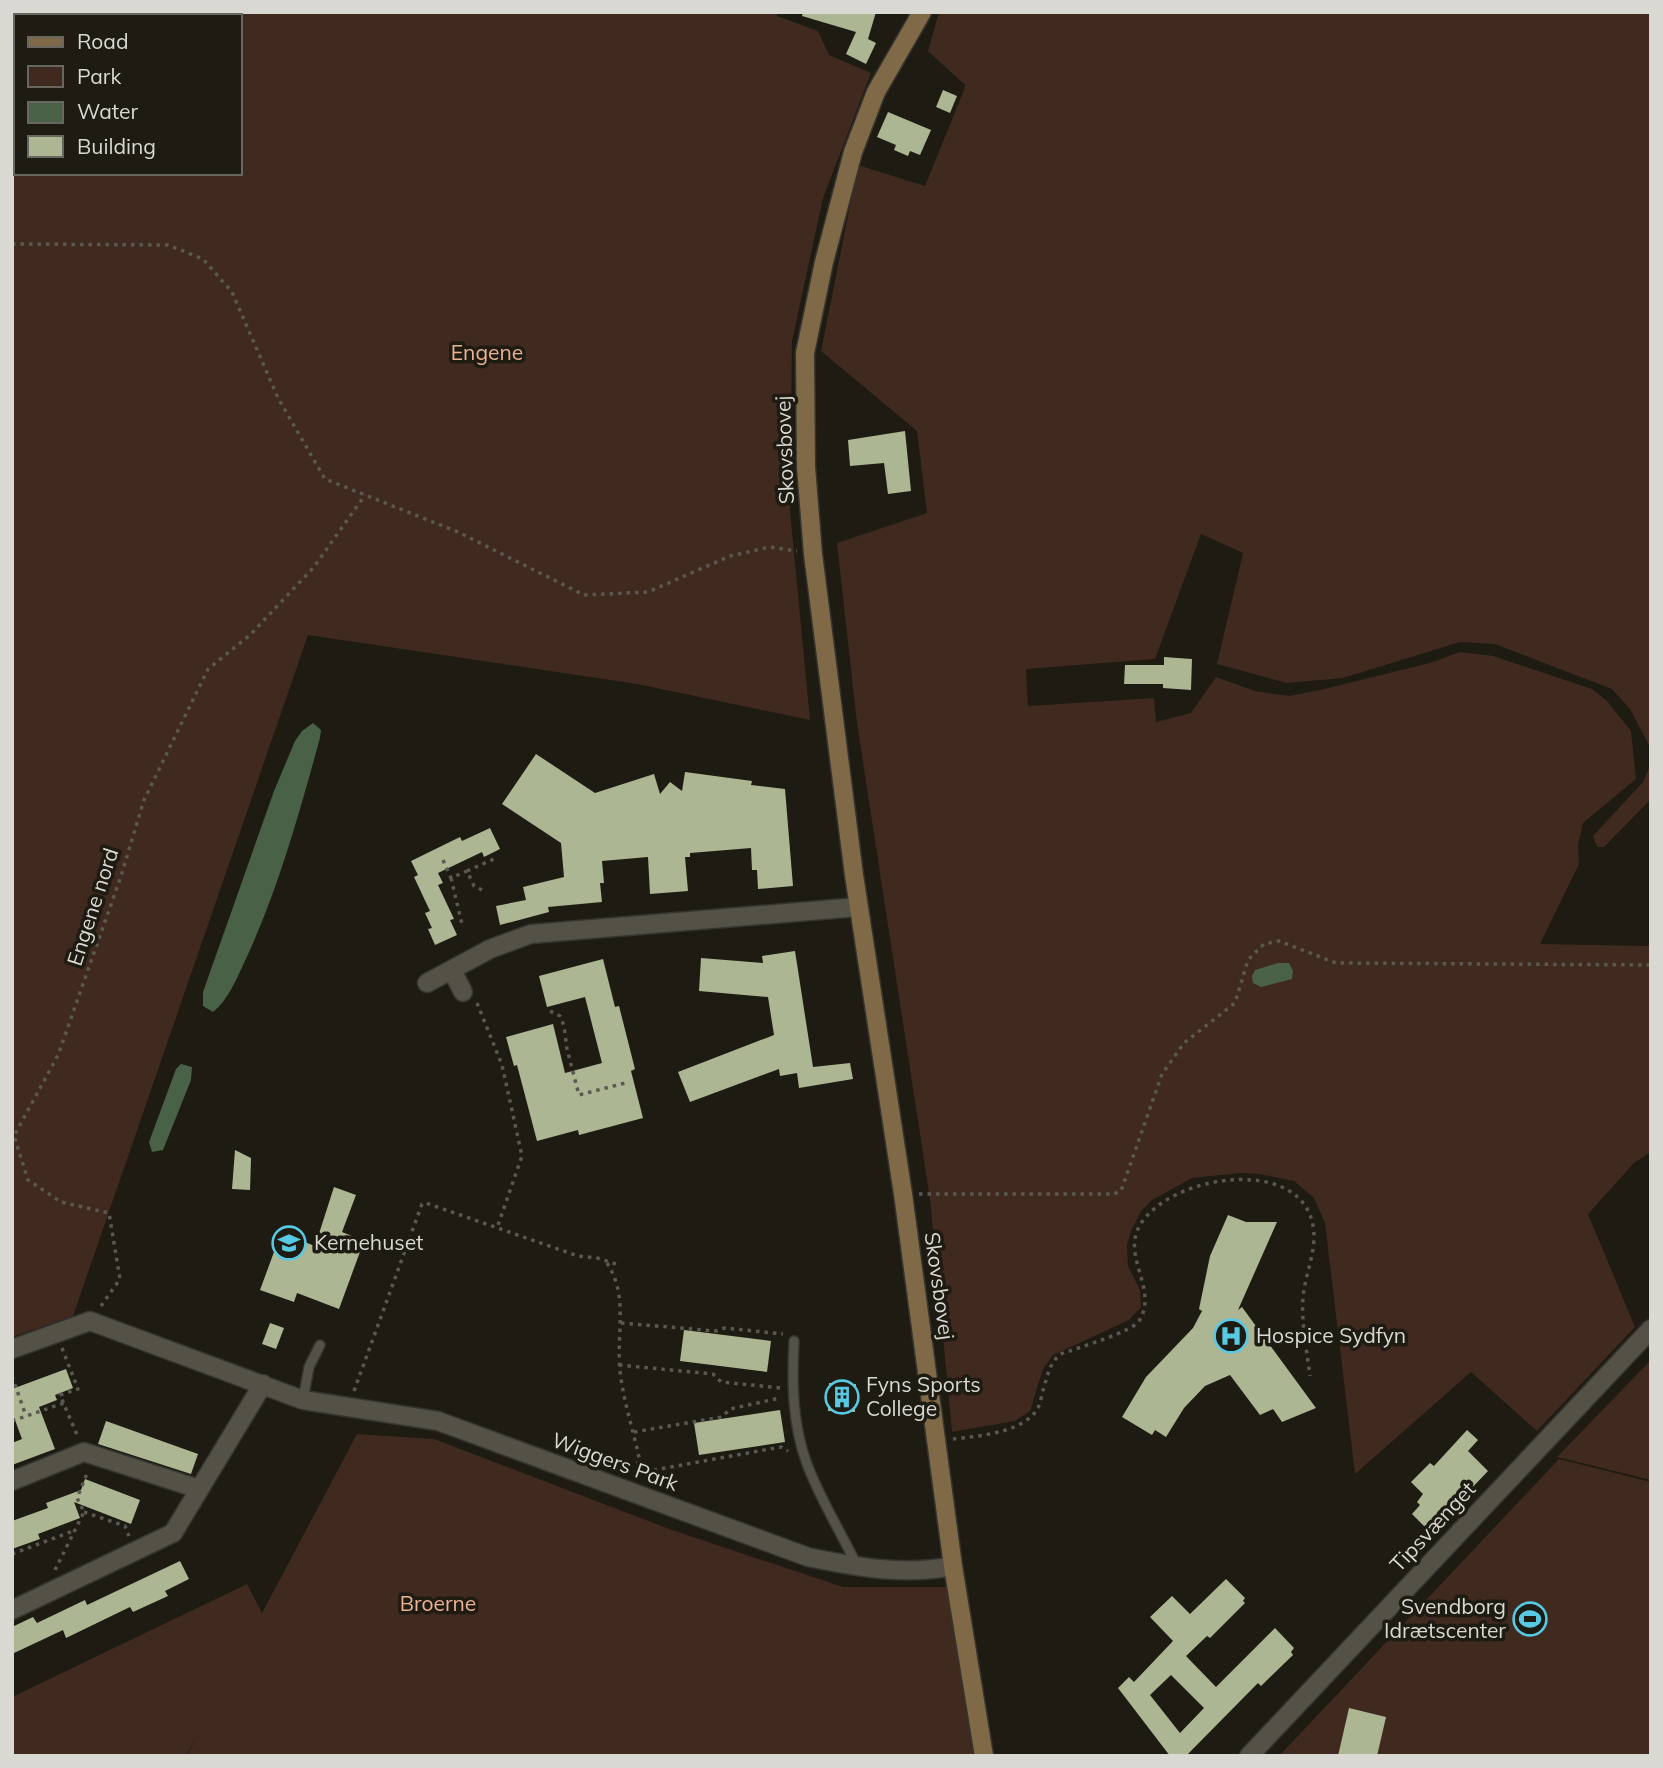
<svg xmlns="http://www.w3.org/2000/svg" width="1663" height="1768" font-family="Mulish,sans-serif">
	<rect width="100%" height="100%" fill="#1d1b12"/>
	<!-- green -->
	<g fill="#40291e" fill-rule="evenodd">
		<path d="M12 12H778L777 16 818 31 829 55 871 73 823 198 792 341 790 511 810 720 637 684 308 635 73 1316 12 1337ZM16 16H240V173H16Z"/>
		<path d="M939 12H1651V799L1604 847H1597L1593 836 1643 782 1650 766 1649 745 1630 709 1612 689 1495 644 1460 642 1343 678 1287 683 1217 664 1243 553 1201 534 1155 659 1026 669 1028 706 1154 698 1156 722 1191 713 1216 677 1255 691 1289 696 1320 690 1430 663 1460 652 1493 656 1592 689 1607 701 1631 731 1636 779 1583 823 1578 845 1579 864 1540 944 1651 946V1152L1634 1163 1588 1214 1635 1327 1537 1431 1471 1372 1355 1474 1325 1223 1314 1198 1294 1181 1259 1174 1241 1173 1192 1178 1152 1200 1141 1211 1131 1231 1127 1245 1128 1266 1140 1290 1141 1307 1129 1320 1053 1355 1043 1369 1030 1411 1015 1421 952 1432 930 1199 857 723 837 543 927 513 917 431 821 351 858 165 925 186 964 90 965 85 928 51Z"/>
		<path d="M1651 1360V1480L1557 1457Z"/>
		<path d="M357 1434 434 1439 672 1530 843 1587H949L979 1756H187L197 1736 186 1756H12V1697L247 1584 262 1613Z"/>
		<path d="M1559 1459 1651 1482V1756H1279Z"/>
	</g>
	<!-- water -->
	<g fill="#486147">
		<path d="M313 723 321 730 320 738C299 814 278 891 244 963 236 980 228 1000 213 1012L203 1006V992L274 791 295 741 302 731Z"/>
		<path d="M1278 963H1289L1293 971 1292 979 1261 987 1253 983 1252 976 1255 970Z"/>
		<path d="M181 1064 192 1067 191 1080 163 1150 152 1152 149 1142 176 1069Z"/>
	</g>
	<!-- building -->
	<g fill="#adb692" fill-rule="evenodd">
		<path d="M803 12H876L868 39 876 43 866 64 846 54 856 32 802 16Z"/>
		<path d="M943 90 957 96 950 113 936 107Z"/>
		<path d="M888 112 931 130 920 155 910 151 908 156 894 150 896 145 877 137Z"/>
		<path d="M905 431 911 491 888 494 884 463 850 466 848 440Z"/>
		<path d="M1164 657 1192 659 1191 690 1163 688V684H1124L1125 665H1164Z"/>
		<path d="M536 754 595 793 654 774 660 794 670 782 682 791 685 772 752 781 751 785 785 789 793 886 758 889 757 870H752L751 848 690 853V857H685L688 891 650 894 648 857 602 861 604 883H600L602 902 548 907 549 912 500 925 496 906 526 900 523 887 564 877 561 843 502 804Z"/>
		<path d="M490 828 500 849 484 857 482 852 438 873 443 883 438 885 454 919 450 920 457 935 435 945 428 929 432 928 425 913 430 911 414 877 418 875 411 861 460 837 462 841Z"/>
		<path d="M795 951 813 1067 850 1063 853 1079 799 1088 797 1073 780 1076 779 1069 690 1102 678 1072 774 1035 768 997 699 991 701 958 763 963 762 956Z"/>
		<path d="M603 959 615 1007 619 1006 635 1069 631 1071 643 1118 579 1135 578 1130 537 1141 517 1065 514 1066 506 1037 553 1024 565 1073 602 1063 585 997 547 1007 539 976Z"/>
		<path d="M235 1150 251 1158 250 1190 232 1189Z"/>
		<path d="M334 1187 356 1195 342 1232 364 1241 339 1309 297 1293 294 1302 260 1290 281 1233 315 1246Z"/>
		<path d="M1228 1215 1246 1222H1277L1238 1310 1242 1307 1316 1408 1282 1422 1273 1409 1260 1415 1230 1375 1205 1386 1184 1408 1166 1437 1155 1430 1152 1435 1122 1417 1146 1377 1193 1328 1202 1311 1199 1309 1210 1256Z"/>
		<path d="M270 1323 284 1328 276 1349 262 1344Z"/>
		<path d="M684 1330 771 1341 767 1372 680 1361Z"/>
		<path d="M66 1369 73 1388 55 1395 57 1400 39 1407 55 1449 12 1465V1443L22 1439 12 1412V1389Z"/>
		<path d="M829 1383 856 1384 855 1412 828 1411Z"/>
		<path d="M780 1410 785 1442 699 1455 694 1423Z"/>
		<path d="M106 1421 198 1454 191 1474 98 1444Z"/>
		<path d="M1467 1430 1478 1440 1468 1451 1488 1471 1430 1532 1412 1514 1420 1505 1417 1502 1423 1494 1411 1482 1430 1463 1434 1466Z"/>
		<path d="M85 1479 140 1500 131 1524 74 1502 80 1518 38 1534 40 1539 12 1549V1521L48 1508 46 1503 81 1490Z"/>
		<path d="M180 1561 189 1579 165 1591 168 1596 133 1612 130 1607 66 1638 63 1630 12 1654V1627L33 1617 37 1623 85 1600 87 1605Z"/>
		<path d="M1226 1579 1245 1598 1243 1601 1245 1603 1210 1638 1207 1636 1186 1656 1216 1687 1275 1628 1294 1648 1291 1652 1293 1655 1261 1686 1258 1683 1254 1687 1186 1756H1170L1118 1688 1129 1677 1134 1682 1173 1641 1150 1617 1172 1596 1190 1614ZM1171 1675 1204 1708 1180 1733 1150 1695Z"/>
		<path d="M1349 1708 1386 1717 1377 1756H1338Z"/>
	</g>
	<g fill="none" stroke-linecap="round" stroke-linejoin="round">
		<defs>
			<g id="lane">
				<path d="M794 1341C792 1382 792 1424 807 1464 820 1499 841 1532 857 1566"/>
				<path d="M303 1400 309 1367 320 1345"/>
			</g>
			<g id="street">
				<path d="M452 970 463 992"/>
				<path d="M427 983 490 949 531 934 858 907"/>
				<path d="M12 1349 90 1321 303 1400 438 1421 808 1557C856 1567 904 1576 953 1566"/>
				<path d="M12 1481 84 1452 199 1489"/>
				<path d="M12 1610 173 1533 263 1384"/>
				<path d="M1249 1756 1651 1329"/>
			</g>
			<path id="secondary" d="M922 12 876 92 853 152 824 262 805 353 806 467 813 554 854 875 903 1194 953 1566 984 1756"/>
		</defs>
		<!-- lane casing -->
		<use href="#lane" stroke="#35342f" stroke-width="12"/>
		<!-- street casing -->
		<use href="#street" stroke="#35342f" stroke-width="21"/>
		<!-- secondary casing -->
		<use href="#secondary" stroke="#35342f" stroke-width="21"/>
		<!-- path -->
		<g stroke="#5a5850" stroke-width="3.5" stroke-dasharray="3.5 5" stroke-linecap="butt">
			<path d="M12 244 168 245 203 259 232 292 278 398 325 479 458 532 584 595 648 592 730 556 770 547 797 551"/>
			<path d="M443 860 451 878 467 871"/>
			<path d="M451 878 462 924"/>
			<path d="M482 890 474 886 467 871 496 858"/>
			<path d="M477 1003 502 1065 522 1156 497 1228"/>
			<path d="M550 1011 560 1016 564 1026 567 1049 579 1095 629 1082"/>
			<path d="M919 1194H1114L1121 1191 1162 1074 1184 1043 1235 1003 1248 960 1264 944 1279 941 1336 963 1651 965"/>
			<path d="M607 1263C629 1297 616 1334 620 1370 623 1401 634 1432 640 1462L627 1466 624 1471"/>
			<path d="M101 1306 120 1279 109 1213 61 1202 28 1180 14 1136 58 1055 121 876 144 800 208 669 250 635 314 567 365 495"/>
			<path d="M621 1323 716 1331 725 1328 783 1334"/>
			<path d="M62 1348 78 1389 60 1395 78 1437"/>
			<path d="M619 1365 713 1374 721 1382 781 1388"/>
			<path d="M12 1376 26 1416"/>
			<path d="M354 1391 422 1204 426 1203 578 1256 597 1258 616 1264"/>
			<path d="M12 1421 64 1403"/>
			<path d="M634 1432 722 1417 730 1409 780 1398"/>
			<path d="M953 1439C978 1436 1024 1433 1038 1408 1041 1402 1042 1393 1044 1387 1048 1374 1050 1362 1061 1354 1077 1348 1132 1332 1139 1321 1159 1289 1121 1257 1140 1225 1155 1200 1194 1184 1222 1181 1265 1175 1315 1187 1314 1239 1313 1259 1305 1277 1303 1297 1301 1322 1307 1351 1310 1376"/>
			<path d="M640 1462 644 1468 654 1470 781 1447 788 1451"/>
			<path d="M84 1512 125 1526 129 1536"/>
			<path d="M12 1554 73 1531"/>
			<path d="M55 1570 84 1512 77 1498 88 1471"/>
		</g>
		<!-- lane -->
		<use href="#lane" stroke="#545147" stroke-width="9"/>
		<!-- street -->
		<use href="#street" stroke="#545147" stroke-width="18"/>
		<!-- secondary -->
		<use href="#secondary" stroke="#806946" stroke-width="18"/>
	</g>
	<!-- icons -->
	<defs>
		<symbol id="school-ring" viewBox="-11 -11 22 22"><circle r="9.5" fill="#1d1b12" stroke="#58c9e3" stroke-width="1.5"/><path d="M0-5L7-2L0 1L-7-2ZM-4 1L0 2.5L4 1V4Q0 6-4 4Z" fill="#58c9e3"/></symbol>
		<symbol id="hospital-ring" viewBox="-11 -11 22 22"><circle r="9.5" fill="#1d1b12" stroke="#58c9e3" stroke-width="1.5"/><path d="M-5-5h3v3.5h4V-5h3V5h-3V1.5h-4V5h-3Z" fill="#58c9e3"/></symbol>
		<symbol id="building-ring" viewBox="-11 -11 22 22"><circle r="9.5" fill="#1d1b12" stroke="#58c9e3" stroke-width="1.5"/><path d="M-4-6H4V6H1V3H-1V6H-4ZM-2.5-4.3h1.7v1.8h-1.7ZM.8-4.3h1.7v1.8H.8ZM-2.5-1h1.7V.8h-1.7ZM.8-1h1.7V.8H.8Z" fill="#58c9e3"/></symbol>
		<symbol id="stadium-ring" viewBox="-11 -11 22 22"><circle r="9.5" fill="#1d1b12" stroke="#58c9e3" stroke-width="1.5"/><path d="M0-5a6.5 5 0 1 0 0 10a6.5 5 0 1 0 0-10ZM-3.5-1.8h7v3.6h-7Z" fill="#58c9e3"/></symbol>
	</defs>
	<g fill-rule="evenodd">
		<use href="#school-ring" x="270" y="1224" width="38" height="38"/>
		<use href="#hospital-ring" x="1212" y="1317" width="38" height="38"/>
		<use href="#building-ring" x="823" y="1378" width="38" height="38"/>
		<use href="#stadium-ring" x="1511" y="1600" width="38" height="38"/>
	</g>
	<g text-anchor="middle" stroke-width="7" stroke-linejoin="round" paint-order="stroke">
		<!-- park labels -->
		<g font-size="21" fill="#edb194" stroke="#1d1b12">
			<text x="487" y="360">Engene</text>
			<text x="438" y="1611">Broerne</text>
		</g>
		<!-- street labels -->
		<g font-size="21" fill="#d9d8d2" stroke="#1d1b12">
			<text transform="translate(785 450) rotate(-92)" y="7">Skovsbovej</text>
			<text transform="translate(93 907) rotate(-72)" y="7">Engene nord</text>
			<text transform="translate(939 1286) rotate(82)" y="7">Skovsbovej</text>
			<text transform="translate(615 1462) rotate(20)" y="7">Wiggers Park</text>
			<text transform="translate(1433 1527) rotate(-47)" y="7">Tipsvænget</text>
		</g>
		<!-- poi labels -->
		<g font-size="21" fill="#d9d8d2" stroke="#1d1b12" text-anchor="start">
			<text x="314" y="1250">Kernehuset</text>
			<text x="1256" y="1343">Hospice Sydfyn</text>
			<text x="866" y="1392">Fyns Sports<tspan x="866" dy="24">College</tspan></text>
			<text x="1506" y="1614" text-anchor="end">Svendborg<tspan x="1506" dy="24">Idrætscenter</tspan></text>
		</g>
	</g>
	<!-- border -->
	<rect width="1663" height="1768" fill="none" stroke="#d9d8d2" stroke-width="28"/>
	<!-- legend -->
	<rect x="14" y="14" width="228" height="161" fill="#1d1b12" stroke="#68675f" stroke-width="2"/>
	<rect x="28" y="37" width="35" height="10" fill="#806946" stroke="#68675f" stroke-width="2"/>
	<text x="77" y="49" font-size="21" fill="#d9d8d2">Road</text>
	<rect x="28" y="66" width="35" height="21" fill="#40291e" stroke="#68675f" stroke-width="2"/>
	<text x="77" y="84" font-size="21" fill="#d9d8d2">Park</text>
	<rect x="28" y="102" width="35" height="21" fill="#486147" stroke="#68675f" stroke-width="2"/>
	<text x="77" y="119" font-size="21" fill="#d9d8d2">Water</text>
	<rect x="28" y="136" width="35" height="21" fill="#adb692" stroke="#68675f" stroke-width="2"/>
	<text x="77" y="154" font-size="21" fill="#d9d8d2">Building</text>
</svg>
